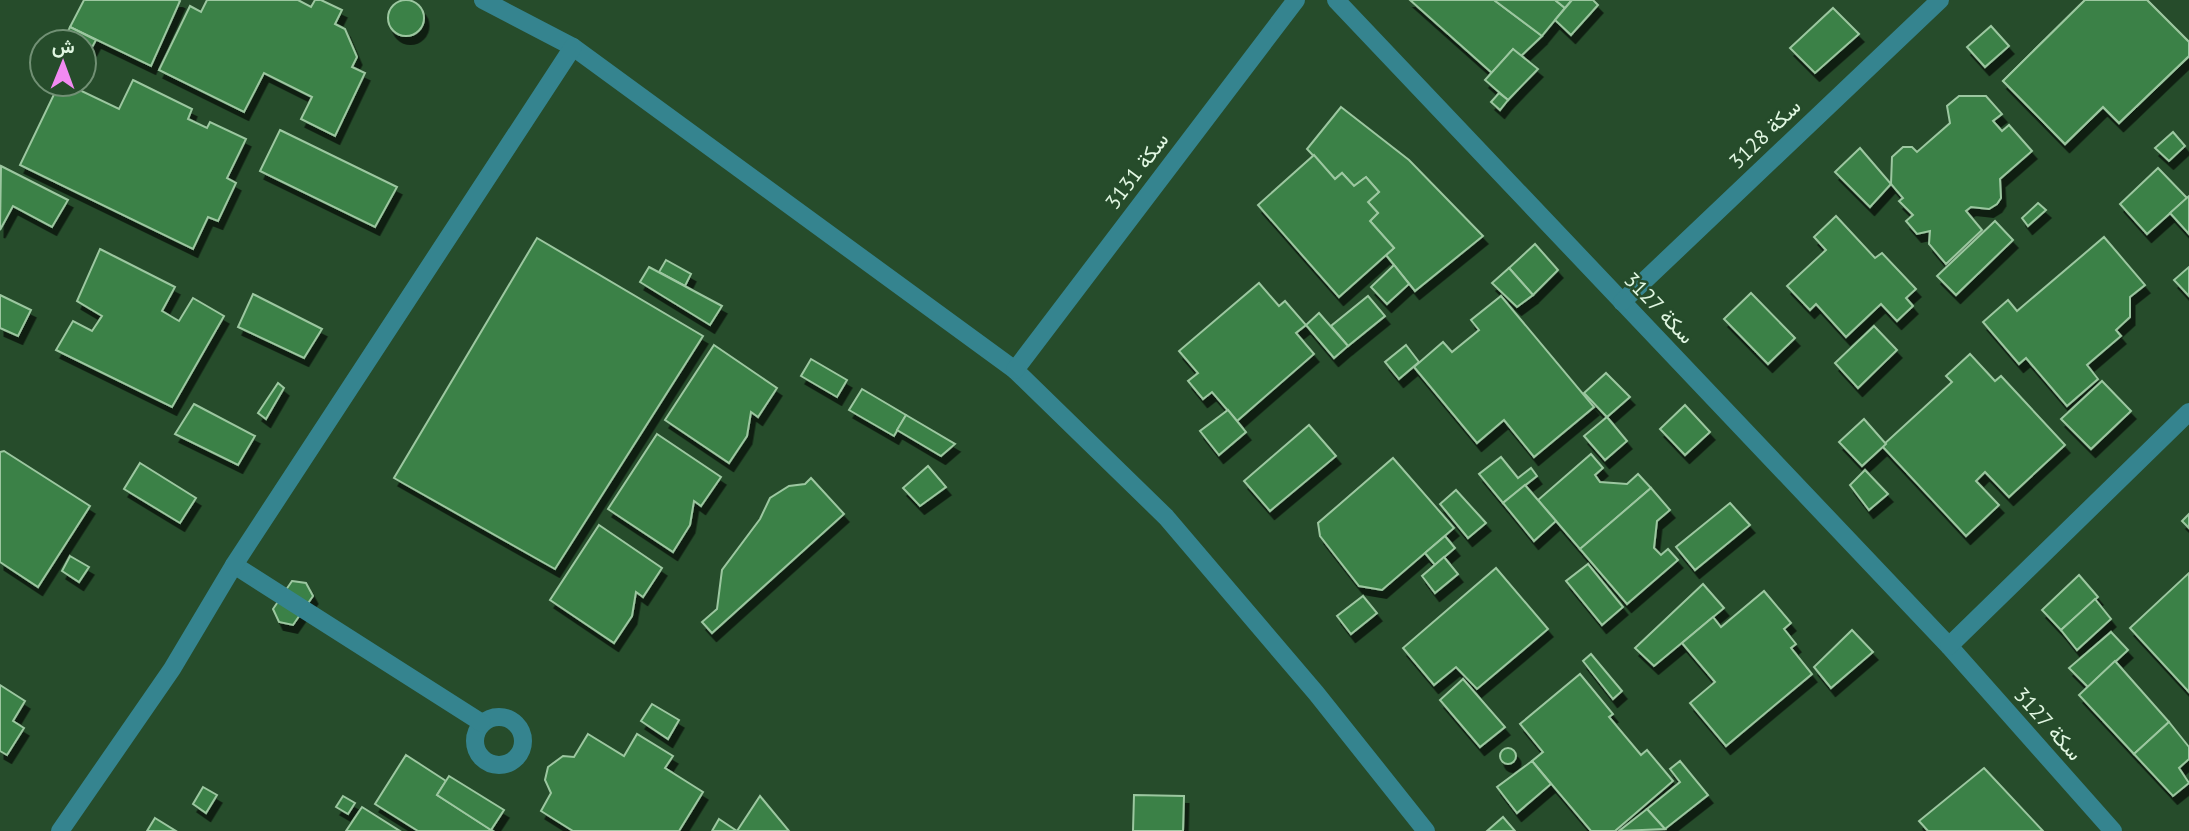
<svg xmlns="http://www.w3.org/2000/svg" width="2189" height="831" font-family="'PT Sans',Vazirmatn,sans-serif">
	<defs>
		<filter id="shadow"><feDropShadow dx="4.5" dy="8" stdDeviation="0" flood-color="#0009"/></filter>
	</defs>
	<rect width="100%" height="100%" fill="#264c2b"/>
	<!-- building -->
	<g fill="#3b8146" stroke="#9cc7a0" stroke-width="2" fill-rule="evenodd" filter="url(#shadow)">
		<circle cx="406" cy="18" r="18"/>
		<path d="M84 0H178L180 1 151 66 70 27Z"/>
		<path d="M207 0H298L311 7 315 0H321L342 10 335 24 345 29 357 57 352 67 365 73 335 136 301 119 312 97 264 73 244 112 159 70 190 6 201 12Z"/>
		<path d="M1410 0H1494L1542 36 1520 57 1513 49 1492 73Z"/>
		<path d="M1494 0H1555L1565 8 1542 36Z"/>
		<path d="M1555 0H1572L1565 8Z"/>
		<path d="M1572 0H1593L1598 5 1571 35 1555 20Z"/>
		<path d="M2085 0H2147L2189 42V56L2119 123 2103 107 2065 144 2003 81ZM2109 53 2133 76 2109 100 2085 78Z"/>
		<path d="M2085 0H2147L2189 42V56L2119 123 2103 107 2065 144 2003 81Z"/>
		<path d="M1833 8 1859 34 1815 73 1790 48Z"/>
		<path d="M1991 26 2009 46 1985 67 1967 47Z"/>
		<path d="M70 27 96 40 84 62V42H63Z"/>
		<path d="M1513 49 1538 69 1508 100 1485 80Z"/>
		<path d="M133 80 192 109 188 119 207 128 210 122 246 139 227 178 236 183 218 221 208 217 193 249 20 165 59 84H67L119 109Z"/>
		<path d="M1499 93 1508 100 1500 110 1491 102Z"/>
		<path d="M1959 96H1986L2002 114 1993 121 2002 131 2009 125 2032 151 2000 179 2001 198 1997 204 1989 209 1971 207 1966 211 1982 230 1946 264 1929 244 1930 231 1917 234 1906 221 1913 215 1899 201 1903 198 1891 184 1892 157 1903 147H1912L1917 152 1950 123 1947 106Z"/>
		<path d="M1341 107 1409 160 1483 236 1415 291 1386 255 1394 248 1370 221 1378 213 1368 202 1379 192 1366 177 1354 186 1342 173 1335 179 1307 149Z"/>
		<path d="M280 130 397 187 375 227 260 171Z"/>
		<path d="M2173 132 2185 146 2169 161 2155 148Z"/>
		<path d="M1860 148 1891 184 1870 207 1835 172Z"/>
		<path d="M1314 155 1335 179 1342 173 1354 186 1366 177 1379 192 1368 202 1378 213 1370 221 1394 248 1339 297 1258 205Z"/>
		<path d="M1 166 68 200 52 227 13 206 0 230Z"/>
		<path d="M2158 168 2187 198 2147 234 2120 204Z"/>
		<path d="M2189 196V234L2170 213Z"/>
		<path d="M2038 203 2046 210 2028 226 2022 218Z"/>
		<path d="M1836 216 1875 258 1882 253 1916 289 1906 298 1913 306 1897 321 1881 304 1846 337 1816 304 1810 310 1787 286 1826 250 1814 237Z"/>
		<path d="M1995 221 2013 240 1956 295 1937 276Z"/>
		<path d="M2104 237 2145 285 2130 297V317L2116 330 2121 336 2087 365 2098 379 2067 406 2026 358 2019 364 1983 322 2008 300 2017 311Z"/>
		<path d="M537 238 703 336 555 569 394 478Z"/>
		<path d="M1535 244 1558 270 1533 295 1509 268Z"/>
		<path d="M100 249 175 287 162 311 179 321 193 298 224 316 172 407 56 350 73 321 92 331 102 316 77 301Z"/>
		<path d="M666 260 691 274 685 286 659 272Z"/>
		<path d="M1394 265 1409 284 1387 304 1371 287Z"/>
		<path d="M649 267 722 306 710 325 640 282Z"/>
		<path d="M2189 267V296L2174 280Z"/>
		<path d="M1509 268 1533 295 1517 307 1492 283Z"/>
		<path d="M1259 283 1279 306 1285 301 1306 325 1296 333 1314 354 1237 421 1212 392 1203 399 1188 381 1198 373 1179 351Z"/>
		<path d="M1751 293 1795 338 1768 364 1724 319Z"/>
		<path d="M253 294 322 329 304 358 238 327Z"/>
		<path d="M0 295 31 310 18 336 0 328Z"/>
		<path d="M1368 296 1385 316 1348 346 1331 326Z"/>
		<path d="M1501 296 1594 407 1534 457 1504 420 1477 443 1414 367 1443 342 1452 352 1479 330 1471 320Z"/>
		<path d="M1319 313 1348 346 1334 358 1306 325Z"/>
		<path d="M1874 326 1897 350 1858 388 1835 363Z"/>
		<path d="M714 345 777 388 758 417 751 412 747 436 729 463 665 420Z"/>
		<path d="M1406 345 1419 362 1399 379 1385 362Z"/>
		<path d="M1970 354 1995 381 2001 376 2065 445 2009 497 1985 472 1976 481 1999 505 1966 536 1882 446 1952 382 1946 376Z"/>
		<path d="M811 359 847 380 837 397 801 376Z"/>
		<path d="M1606 373 1630 397 1607 417 1584 393Z"/>
		<path d="M2102 381 2131 411 2091 449 2061 419Z"/>
		<path d="M278 383 284 388 266 419 258 413Z"/>
		<path d="M862 389 906 415 894 436 849 410Z"/>
		<path d="M194 404 255 436 238 465 175 434Z"/>
		<path d="M1685 405 1710 432 1685 455 1660 429Z"/>
		<path d="M1228 410 1246 432 1219 455 1200 431Z"/>
		<path d="M906 415 955 444 941 456 897 430Z"/>
		<path d="M1607 417 1627 441 1605 460 1584 436Z"/>
		<path d="M1864 419 1886 444 1862 466 1839 442Z"/>
		<path d="M1309 425 1336 456 1270 511 1244 481Z"/>
		<path d="M657 434 721 477 701 506 694 501 690 525 673 552 608 509Z"/>
		<path d="M4 451 90 506 38 587 0 562V452Z"/>
		<path d="M1591 454 1603 468 1595 475 1600 482 1627 484 1638 474 1651 488 1580 549 1538 500Z"/>
		<path d="M1501 457 1518 478 1531 468 1537 476 1503 503 1479 474Z"/>
		<path d="M1393 458 1454 528 1382 590 1359 586 1320 536 1318 523Z"/>
		<path d="M140 463 196 498 180 523 124 489Z"/>
		<path d="M928 466 946 487 920 506 903 488Z"/>
		<path d="M1865 470 1888 494 1869 510 1850 485Z"/>
		<path d="M811 478 844 514 712 633 702 622 717 609 722 570 760 519 770 498 789 486 805 484Z"/>
		<path d="M1525 485 1556 521 1534 541 1503 503Z"/>
		<path d="M1651 488 1670 510 1657 521 1654 548 1661 555 1668 549 1678 560 1627 604 1580 549Z"/>
		<path d="M1456 490 1486 523 1468 538 1440 504Z"/>
		<path d="M1730 503 1750 525 1695 570 1676 547Z"/>
		<path d="M2189 514V528L2182 521Z"/>
		<path d="M599 525 662 568 643 597 636 592 632 616 614 643 550 600Z"/>
		<path d="M1445 536 1455 548 1435 565 1425 553Z"/>
		<path d="M70 556 89 567 79 582 62 571Z"/>
		<path d="M1444 557 1458 574 1435 593 1422 576Z"/>
		<path d="M1588 564 1623 607 1602 625 1566 581Z"/>
		<path d="M1496 568 1548 629 1477 689 1456 667 1434 685 1403 648Z"/>
		<path d="M2189 573V692L2130 628Z"/>
		<path d="M2079 575 2098 597 2061 630 2042 610Z"/>
		<path d="M292 581 306 583 313 596 293 625 279 622 273 609Z"/>
		<path d="M1703 584 1724 608 1654 666 1635 648Z"/>
		<path d="M1764 591 1791 623 1784 629 1796 644 1791 648 1812 674 1726 746 1690 703 1715 682 1682 643 1713 617 1721 627Z"/>
		<path d="M1363 596 1377 613 1351 634 1337 616Z"/>
		<path d="M2095 599 2111 619 2077 650 2061 630Z"/>
		<path d="M1852 630 1873 652 1831 688 1814 667Z"/>
		<path d="M2111 632 2128 650 2088 687 2069 668Z"/>
		<path d="M1591 654 1622 691 1613 699 1583 661Z"/>
		<path d="M2115 661 2169 722 2134 754 2079 695Z"/>
		<path d="M1580 674 1613 714 1609 717 1641 755 1647 750 1673 781 1615 831H1591L1532 761 1543 752 1520 724Z"/>
		<path d="M1463 679 1505 727 1480 747 1440 700Z"/>
		<path d="M0 685 25 701 13 721 24 728 7 755 0 751Z"/>
		<path d="M652 704 679 720 668 739 641 721Z"/>
		<path d="M2169 722 2189 747V759L2179 768 2189 783 2173 796 2134 754Z"/>
		<path d="M588 734 624 756 637 734 673 756 665 768 703 792 679 831H573L541 811 551 793 545 780 548 767 563 756 574 757Z"/>
		<circle cx="1508" cy="756" r="8"/>
		<path d="M406 755 446 781 437 795 493 831H418L375 804Z"/>
		<path d="M1532 761 1551 784 1517 813 1497 787Z"/>
		<path d="M1680 761 1708 795 1665 829 1647 809 1680 782 1670 769Z"/>
		<path d="M1984 768 2043 831H1928L1919 821Z"/>
		<path d="M449 776 504 810 491 830 437 795Z"/>
		<path d="M203 787 217 795 206 813 193 804Z"/>
		<path d="M1134 795 1184 796 1183 831H1133Z"/>
		<path d="M343 796 355 803 348 814 336 807Z"/>
		<path d="M760 796 789 831H737Z"/>
		<path d="M362 807 400 831H346Z"/>
		<path d="M1647 809 1665 829 1619 831Z"/>
		<path d="M1503 817 1515 831H1487Z"/>
		<path d="M155 818 176 831H147Z"/>
		<path d="M719 819 737 831H738H712Z"/>
	</g>
	<g fill="none" stroke-linecap="round" stroke-linejoin="round">
		<!-- lane -->
		<circle stroke="#35848f" stroke-width="18" cx="499" cy="741" r="24"/>
		<!-- street -->
		<g stroke="#35848f" stroke-width="18">
			<path d="M483 0 573 47 1015 370 1166 517 1316 693 1426 831"/>
			<path d="M1336 0 1949 646 2113 831"/>
			<path d="M1622 302 1940 0"/>
			<path d="M1015 370 1296 0"/>
			<path d="M234 565 482 723"/>
			<path d="M1949 646 2189 412"/>
			<path d="M60 831 172 669 234 565 573 47"/>
		</g>
	</g>
	<g text-anchor="middle" stroke-width="5" stroke-linejoin="round" paint-order="stroke">
		<!-- street labels -->
		<g font-size="21" fill="#e1f7e2" stroke="#264c2b">
			<text transform="translate(1765 134) rotate(-44)" y="7">سكة 3128</text>
			<text transform="translate(1137 171) rotate(-53)" y="7">سكة 3131</text>
			<text transform="translate(1659 308) rotate(46)" y="7">سكة 3127</text>
			<text transform="translate(2048 724) rotate(48)" y="7">سكة 3127</text>
		</g>
	</g>
	<!-- north arrow -->
	<g transform="translate(63 63) rotate(1)"><circle r="33" fill="#264c2b" stroke="#719074" stroke-width="2"/>
	<path d="M0-5L12 26L0 18L-12 26Z" fill="#f28af2"/>
	<text y="-10" font-size="19" font-weight="bold" text-anchor="middle" fill="#e1f7e2">ش</text>
	</g>
</svg>
